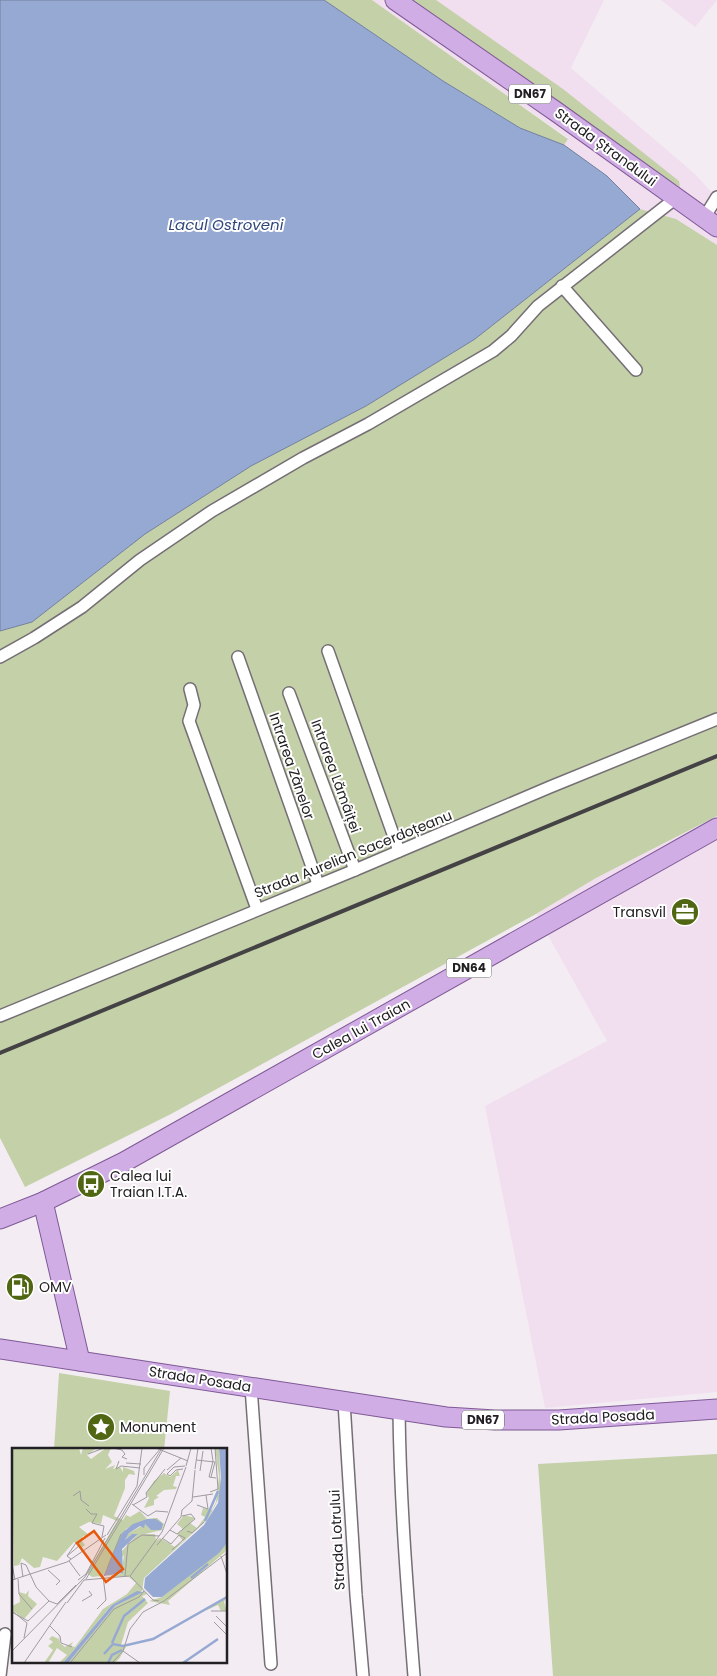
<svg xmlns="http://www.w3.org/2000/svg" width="717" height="1676" font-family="Poppins,sans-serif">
	<rect width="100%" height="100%" fill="#f3edf3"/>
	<!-- industrial -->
	<g fill="#f1dfef">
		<path d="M372 0H604L571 68 695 174 717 198V245L676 219 640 209 607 176 564 145 568 138Z"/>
		<path d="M661 0H717L695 27Z"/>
		<path d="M717 816V1392L545 1408 485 1106 607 1041 536 914 596 878Z"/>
	</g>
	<!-- green -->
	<g fill="#c3d0a8">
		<path d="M324 0H372L568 139 564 145 520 128 443 81Z"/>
		<path d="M411 0H436L563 89 679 181 680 187 650 169Z"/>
		<path d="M640 209 676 219 717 245V816L596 878 536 914 171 1114 25 1187 0 1138V631L32 622 145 534 251 466 366 406 475 339Z"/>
		<path d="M59 1373 170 1391 164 1450H54Z"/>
		<path d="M717 1454V1676H553L538 1464Z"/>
	</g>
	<!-- water -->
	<path fill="#96a9d2" stroke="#73809d" d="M0 0H324L443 81 520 128 564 145 607 176 640 209 475 339 366 406 251 466 145 534 32 622 0 631Z"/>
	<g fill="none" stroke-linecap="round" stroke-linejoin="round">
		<defs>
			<g id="minor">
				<path d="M704 218 717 197"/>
				<path d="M562 286 636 370"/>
				<path d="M328 651 399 851"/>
				<path d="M0 657 34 638 82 607 140 560 212 511 303 458 368 424 493 351 511 336 538 306 676 198"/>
				<path d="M238 657 318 884"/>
				<path d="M190 689 194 705 189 721 257 909"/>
				<path d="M289 693 355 870"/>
				<path d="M0 1016 355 870 550 787 717 719"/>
				<path d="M251 1387 271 1664"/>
				<path d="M344 1402 356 1595 363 1676"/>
				<path d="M399 1410C400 1499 407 1587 414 1676"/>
				<path d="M0 1676 5 1634"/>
			</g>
			<g id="primary">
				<path d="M395 0 558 113 717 227"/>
				<path d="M43 1202 80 1361"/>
				<path d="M0 1219 43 1202 124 1162 717 828"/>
				<path d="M0 1349 446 1417 495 1420H559L717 1409"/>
			</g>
		</defs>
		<!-- minor casing -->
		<use href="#minor" stroke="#756f75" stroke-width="14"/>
		<!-- primary casing -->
		<use href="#primary" stroke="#7f5996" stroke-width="21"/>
		<!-- minor -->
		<use href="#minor" stroke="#fff" stroke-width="11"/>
		<!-- primary -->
		<use href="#primary" stroke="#d0ade5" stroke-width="19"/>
		<!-- rail -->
		<path stroke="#444244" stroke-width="4" d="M0 1053 717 756"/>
	</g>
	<!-- icons -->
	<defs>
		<symbol id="office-disc" viewBox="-11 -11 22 22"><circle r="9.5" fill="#506613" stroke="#fff"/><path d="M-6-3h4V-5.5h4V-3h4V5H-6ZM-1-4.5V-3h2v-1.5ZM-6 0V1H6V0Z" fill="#fff"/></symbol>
		<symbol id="bus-disc" viewBox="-11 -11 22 22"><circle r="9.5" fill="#506613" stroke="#fff"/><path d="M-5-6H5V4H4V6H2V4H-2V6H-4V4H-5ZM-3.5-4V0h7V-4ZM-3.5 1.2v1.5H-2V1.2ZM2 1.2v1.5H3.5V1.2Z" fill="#fff"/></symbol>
		<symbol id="fuel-disc" viewBox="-11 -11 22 22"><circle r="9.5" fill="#506613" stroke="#fff"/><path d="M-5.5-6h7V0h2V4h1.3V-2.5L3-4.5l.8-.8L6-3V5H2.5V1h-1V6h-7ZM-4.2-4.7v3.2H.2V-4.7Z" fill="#fff"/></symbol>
		<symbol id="sight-disc" viewBox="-11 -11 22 22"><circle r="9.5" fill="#506613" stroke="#fff"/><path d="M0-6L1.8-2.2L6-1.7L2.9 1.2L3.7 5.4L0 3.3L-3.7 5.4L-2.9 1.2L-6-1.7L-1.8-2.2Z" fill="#fff"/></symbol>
	</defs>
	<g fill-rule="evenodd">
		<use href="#office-disc" x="669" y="896" width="32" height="32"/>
		<use href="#bus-disc" x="75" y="1168" width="32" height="32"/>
		<use href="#fuel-disc" x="4" y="1271" width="32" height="32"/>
		<use href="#sight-disc" x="85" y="1411" width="32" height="32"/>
	</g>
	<g text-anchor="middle" stroke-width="4" stroke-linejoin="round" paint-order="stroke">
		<!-- shield labels -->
		<g fill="#fff" stroke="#646364" stroke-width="1">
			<rect x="509" y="84.5" width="42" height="19" rx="4"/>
			<rect x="446.5" y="958.5" width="45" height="19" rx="4"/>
			<rect x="462" y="1410.5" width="42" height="19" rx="4"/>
		</g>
		<g font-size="12" font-weight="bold" fill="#222022">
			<text x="530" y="98">DN67</text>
			<text x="469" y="972">DN64</text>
			<text x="483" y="1424">DN67</text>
		</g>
		<!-- street labels -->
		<g font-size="14" fill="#222022" stroke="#fff">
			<text transform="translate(606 147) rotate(36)" y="5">Strada Ștrandului</text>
			<text transform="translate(292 766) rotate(71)" y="5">Intrarea Zânelor</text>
			<text transform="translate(336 776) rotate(70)" y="5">Intrarea Lămâiței</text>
			<text transform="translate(353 854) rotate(-22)" y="5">Strada Aurelian Sacerdoțeanu</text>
			<text transform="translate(361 1029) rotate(-29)" y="5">Calea lui Traian</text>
			<text transform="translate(200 1379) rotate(9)" y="5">Strada Posada</text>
			<text transform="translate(603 1417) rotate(-3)" y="5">Strada Posada</text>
			<text transform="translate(337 1540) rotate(-93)" y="5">Strada Lotrului</text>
		</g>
		<!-- poi labels -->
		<g font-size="14" fill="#222022" stroke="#fff" text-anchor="start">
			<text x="666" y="917" text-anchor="end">Transvil</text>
			<text x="110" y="1181">Calea lui<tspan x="110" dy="16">Traian I.T.A.</tspan></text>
			<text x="39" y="1292">OMV</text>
			<text x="120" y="1432">Monument</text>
		</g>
		<!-- water labels -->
		<g font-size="15" font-style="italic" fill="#2f467a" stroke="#fff">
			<text x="226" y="230">Lacul Ostroveni</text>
		</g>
	</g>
	<!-- overview -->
	<g transform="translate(12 1448)">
		<rect width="215" height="215" fill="#f3edf3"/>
		<path d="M0 0H67L69 7 71 0H85L75 7 79 11 94 0H99L96 7 100 14 93 21 103 17 101 21 108 19 111 24V19L122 23 123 27 117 26 113 32V40L102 68 111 72 114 67 118 69 128 63 135 71 142 70H145L152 76 150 82 133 86H143L144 93 148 90 163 99 171 93 165 86 171 81 165 76 172 67 183 70 178 75 185 80 193 69 189 67 191 60 200 62 204 54 207 28 203 0H207L209 46 196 71 132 130 130 143 100 157 51 215H47L55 207 45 200 36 215H32L41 202 36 198 41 194 37 191 40 188 47 191 46 180 48 195 53 199 61 194 59 198 63 199 91 161 115 146 124 135 117 129 95 128 109 126 112 107 107 112 109 104 126 86H120L113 92 117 85 133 76 139 82 146 73 135 71 114 81 91 128 80 129 75 125 105 73 91 67 89 76 77 74 67 79 77 87 71 88 69 92 73 97 69 100 62 94 45 113 31 109 28 119 22 120 10 110 7 117 2 118ZM166 22 168 28H164L161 38 165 39 164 41 152 42 144 48 147 49 142 52V57L132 60 137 50 134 45 142 33 152 25 158 29ZM215 96 213 104 156 153 158 157 137 153 150 149ZM17 142 16 148 25 156 12 171 0 162V158L8 154 7 144 14 146ZM132 143 135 146 130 148 136 155 116 174 109 197 114 199 107 211 102 215H56L103 158ZM215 148 212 154 215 163H209L206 157 193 163Z" fill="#c3d0a8"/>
		<path d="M207 0H215V95L207 105 150 149H141L132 140 133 130 192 77 206 55 209 30ZM135 71H144L151 76 149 82H139L133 76 132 80 128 78 117 85 113 92 120 86H126L110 101 111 125 92 128 110 85 121 76ZM125 143 131 144 103 158 56 215H51L100 157Z" fill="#96a9d2"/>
		<path fill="none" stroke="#96a9d2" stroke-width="2.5" d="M193 73 206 43M179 130 196 116M100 195 112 168 133 151M92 206 101 196 111 198 141 191 215 149M96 215 100 207 110 202M171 215 206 191"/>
		<path fill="none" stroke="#9f9b9f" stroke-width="1" d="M101 0 110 2 113 6 110 9 115 11M144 0 176 13M199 0 201 13 197 29 204 30M76 6 92 0M184 12 203 14 199 29M107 13 104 21 109 18 128 20M114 15 129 16M174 18 179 0M183 21 186 0M155 22 169 10M188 23 191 3M155 26 162 19 173 18M155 26 158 28 164 22 171 21M132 27V20L149 0M198 44 206 41 203 0M61 48 68 43 69 52 77 58M181 49 201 46M120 56 136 68 144 63 156 64M121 57 135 49 134 45 153 21M185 57 196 61 194 47M74 61 79 66H85L80 75M80 75 92 78 90 89M158 82 165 86 183 71 179 66 170 68M175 83 180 85 192 74M95 87 125 38 130 0M150 90 159 96 167 87 173 90 160 102M145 97 169 69 170 62 180 53 183 22M55 108 64 95M209 108 215 126M59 111 55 108 67 98M57 113 68 128M0 116 3 132M36 122 48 133 44 137M92 128 109 86M113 128 116 96 130 87 147 88M11 129 9 115 14 117 24 139 37 153M6 131 7 146 20 161M74 131 152 0M0 132 55 114 94 87M66 132 74 126 93 90M70 153 80 147 77 143M147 153 141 152 118 128 150 84 174 19M55 155 72 132 117 128M85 161 94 152 91 128M0 163 15 175 12 190M199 163H215M0 164 16 173 37 153 45 156 64 137M204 168 215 179M202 174 215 187M38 178 48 188 49 195 60 199M0 203 73 129 150 0M12 215 54 154M58 215 102 161 127 149 132 143M100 215 111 203M128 215 111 203 118 181 131 164 152 153 215 105"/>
		<path fill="#e8590c" fill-opacity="0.15" stroke="#e8590c" stroke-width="2.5" d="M82 83 111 121 94 134 65 95Z"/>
		<rect width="215" height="215" fill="none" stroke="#222022" stroke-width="2.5"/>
	</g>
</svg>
